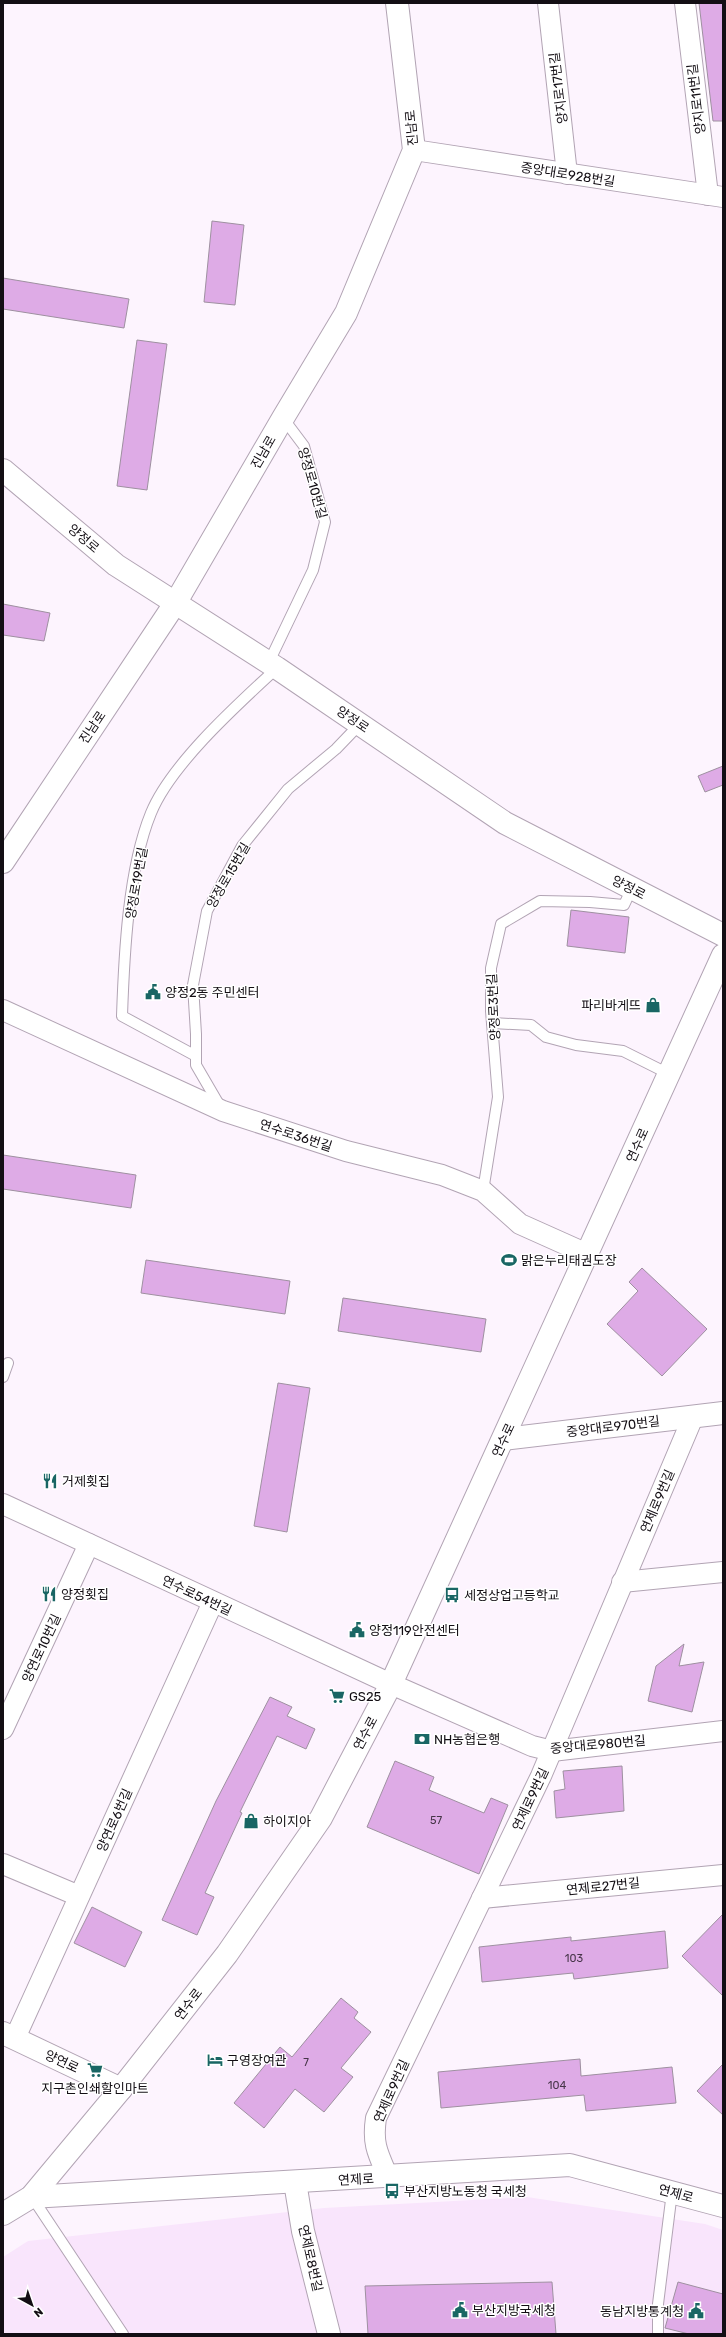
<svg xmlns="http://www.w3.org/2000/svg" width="726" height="2337" font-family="Rubik,'Noto Sans KR',sans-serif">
	<rect width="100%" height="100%" fill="#fdf4fe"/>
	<!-- built -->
	<path fill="#f9e5fc" d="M527 2197 705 2224 723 2230V2334H3V2257L28 2241 324 2208Z"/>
	<!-- building -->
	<g fill="#deabe6" stroke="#9e90a0">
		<path d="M699 3H723V121H713Z"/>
		<path d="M212 221 244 225 235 305 204 302Z"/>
		<path d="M3 278 129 299 124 328 3 309Z"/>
		<path d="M137 340 167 344 147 490 117 486Z"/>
		<path d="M3 604 50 613 44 641 3 635Z"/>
		<path d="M723 766V785L705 792 698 776Z"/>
		<path d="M571 910 629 917 625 953 567 946Z"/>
		<path d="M3 1155 136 1175 131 1208 3 1189Z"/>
		<path d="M146 1260 290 1281 285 1314 141 1293Z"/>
		<path d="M642 1268 707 1329 662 1376 607 1324 638 1291 629 1282Z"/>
		<path d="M343 1298 486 1319 481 1352 338 1331Z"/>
		<path d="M278 1383 310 1388 287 1532 254 1526Z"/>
		<path d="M684 1644 679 1666 704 1662 692 1712 648 1701 656 1666Z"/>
		<path d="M270 1697 292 1707 287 1716 315 1729 306 1749 277 1736 240 1812 242 1813 205 1893 214 1897 197 1935 162 1920 216 1801Z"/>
		<path d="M395 1761 434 1777 429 1790 484 1813 491 1798 508 1805 479 1874 367 1827Z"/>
		<path d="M622 1766 624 1811 556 1818 554 1791 565 1789 563 1771Z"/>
		<path d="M92 1907 142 1932 125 1967 74 1943Z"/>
		<path d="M723 1914V1996L682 1956Z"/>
		<path d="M665 1931 668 1968 574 1979 573 1973 482 1982 479 1947 571 1937V1941Z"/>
		<path d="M341 1998 358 2012 354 2018 371 2032 341 2068 353 2077 324 2112 295 2089 264 2128 234 2103 280 2047 292 2057Z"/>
		<path d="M580 2059 581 2076 672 2067 676 2103 586 2111 584 2095 441 2108 438 2072Z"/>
		<path d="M723 2064V2115L697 2091Z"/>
		<path d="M552 2282 556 2334H368L365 2286Z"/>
		<path d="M678 2282 723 2294V2334H689L665 2328Z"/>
	</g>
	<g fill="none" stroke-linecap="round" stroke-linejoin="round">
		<defs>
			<g id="lane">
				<path d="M269 662 313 570 325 522 304 446 283 418"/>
				<path d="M492 1023 531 1025 546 1037 576 1045 623 1051 669 1074"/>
				<path d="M196 1056 122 1016C124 956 128 869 151 813 171 764 238 704 277 668"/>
				<path d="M221 1108 196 1065V1034L193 985 207 911 242 846 288 789 336 749 360 724"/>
				<path d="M483 1191 498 1097 491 1011V968L501 924 540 901 590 902 624 905 632 888"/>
				<path d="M3 1377 8 1363"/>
				<path d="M32 2197 123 2334"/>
				<path d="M658 2334V2304L672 2192"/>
			</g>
			<g id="street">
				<path d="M548 3 567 174"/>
				<path d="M685 3 708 195"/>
				<path d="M414 150 723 197"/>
				<path d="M3 1010 223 1111 346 1151 442 1175 483 1191 520 1224 587 1254"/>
				<path d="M3 1504 391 1684 532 1746 552 1751 723 1731"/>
				<path d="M622 1582 723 1572"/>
				<path d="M3 1729 89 1544"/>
				<path d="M3 1864 79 1896"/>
				<path d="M482 1898 723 1875"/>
				<path d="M15 2038 213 1602"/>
				<path d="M388 2177C378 2154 372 2144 376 2118L541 1776 693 1417"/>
			</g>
			<g id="secondary">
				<path d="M3 470 116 565 277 668 505 823 723 935"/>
				<path d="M3 862 176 602 283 418 346 313 414 150 397 3"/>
				<path d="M504 1439 723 1413"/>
				<path d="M3 2033 121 2089"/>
				<path d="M295 2182 303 2231 329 2334"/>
				<path d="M31 2197 570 2165 723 2206"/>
				<path d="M3 2214 31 2197 121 2089 227 1954 321 1818 391 1684 723 955"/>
			</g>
		</defs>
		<!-- lane casing -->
		<use href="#lane" stroke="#b2a4b4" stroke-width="12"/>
		<!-- street casing -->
		<use href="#street" stroke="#b2a4b4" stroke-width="22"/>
		<!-- secondary casing -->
		<use href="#secondary" stroke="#b2a4b4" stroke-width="24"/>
		<!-- lane -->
		<use href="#lane" stroke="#fff" stroke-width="10"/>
		<!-- street -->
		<use href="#street" stroke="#fff" stroke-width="20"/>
		<!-- secondary -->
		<use href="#secondary" stroke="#fff" stroke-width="22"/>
	</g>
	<!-- icons -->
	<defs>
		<symbol id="civic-bare" viewBox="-9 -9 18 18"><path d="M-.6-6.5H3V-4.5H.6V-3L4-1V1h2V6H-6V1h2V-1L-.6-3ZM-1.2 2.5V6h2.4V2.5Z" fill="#196664" stroke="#fff" stroke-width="2.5" paint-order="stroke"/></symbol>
		<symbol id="shop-bare" viewBox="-9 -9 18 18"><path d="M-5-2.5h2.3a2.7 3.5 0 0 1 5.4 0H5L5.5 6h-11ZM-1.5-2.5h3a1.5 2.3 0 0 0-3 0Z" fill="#196664" stroke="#fff" stroke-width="2.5" paint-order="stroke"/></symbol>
		<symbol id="stadium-bare" viewBox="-9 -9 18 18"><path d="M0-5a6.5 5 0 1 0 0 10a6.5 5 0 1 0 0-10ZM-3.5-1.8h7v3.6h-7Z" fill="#196664" stroke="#fff" stroke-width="2.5" paint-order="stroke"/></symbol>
		<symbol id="restaurant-bare" viewBox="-9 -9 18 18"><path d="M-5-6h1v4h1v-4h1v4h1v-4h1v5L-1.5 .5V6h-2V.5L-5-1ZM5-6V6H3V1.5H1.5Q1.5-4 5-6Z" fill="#196664" stroke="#fff" stroke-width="2.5" paint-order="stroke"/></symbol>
		<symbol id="bus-bare" viewBox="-9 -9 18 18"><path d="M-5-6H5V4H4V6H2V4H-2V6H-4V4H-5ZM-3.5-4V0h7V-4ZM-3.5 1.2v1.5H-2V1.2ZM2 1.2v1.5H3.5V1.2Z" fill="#196664" stroke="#fff" stroke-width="2.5" paint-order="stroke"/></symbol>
		<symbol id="supermarket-bare" viewBox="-9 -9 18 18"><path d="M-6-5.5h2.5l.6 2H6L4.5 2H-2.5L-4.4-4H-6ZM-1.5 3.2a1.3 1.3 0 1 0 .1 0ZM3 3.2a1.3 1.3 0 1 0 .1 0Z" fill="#196664" stroke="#fff" stroke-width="2.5" paint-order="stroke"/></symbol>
		<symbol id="bank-bare" viewBox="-9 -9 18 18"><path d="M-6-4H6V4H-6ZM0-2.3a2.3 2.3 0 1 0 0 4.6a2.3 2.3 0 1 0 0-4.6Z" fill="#196664" stroke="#fff" stroke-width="2.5" paint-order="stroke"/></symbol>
		<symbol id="hotel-bare" viewBox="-9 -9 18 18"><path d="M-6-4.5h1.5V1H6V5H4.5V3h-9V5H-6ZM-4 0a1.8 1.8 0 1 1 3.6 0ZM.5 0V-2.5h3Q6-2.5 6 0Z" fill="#196664" stroke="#fff" stroke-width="2.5" paint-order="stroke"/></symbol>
	</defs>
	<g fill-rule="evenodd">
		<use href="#civic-bare" x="142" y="981" width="22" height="22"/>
		<use href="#shop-bare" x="642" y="994" width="22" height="22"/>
		<use href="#stadium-bare" x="498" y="1249" width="22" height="22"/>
		<use href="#restaurant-bare" x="39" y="1470" width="22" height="22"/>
		<use href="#restaurant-bare" x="38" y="1583" width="22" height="22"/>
		<use href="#bus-bare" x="441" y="1584" width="22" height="22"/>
		<use href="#civic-bare" x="346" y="1619" width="22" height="22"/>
		<use href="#supermarket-bare" x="326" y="1685" width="22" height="22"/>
		<use href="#bank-bare" x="411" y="1728" width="22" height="22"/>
		<use href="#shop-bare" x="240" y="1810" width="22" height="22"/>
		<use href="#hotel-bare" x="204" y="2049" width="22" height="22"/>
		<use href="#supermarket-bare" x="84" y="2059" width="22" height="22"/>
		<use href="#bus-bare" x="381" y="2180" width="22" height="22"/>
		<use href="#civic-bare" x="449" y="2299" width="22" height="22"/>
		<use href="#civic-bare" x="685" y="2300" width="22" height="22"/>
	</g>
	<g text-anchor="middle" stroke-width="3" stroke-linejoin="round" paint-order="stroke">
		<!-- number labels -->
		<g font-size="11" fill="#463548">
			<text x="436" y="1824">57</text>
			<text x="574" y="1962">103</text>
			<text x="306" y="2066">7</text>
			<text x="557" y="2089">104</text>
		</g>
		<!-- street labels -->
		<g font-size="13" fill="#130e14" stroke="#fff">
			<text transform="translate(558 88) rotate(-97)" y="5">양지로17번길</text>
			<text transform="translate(696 99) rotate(-97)" y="5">양지로11번길</text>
			<text transform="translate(411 128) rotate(-95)" y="5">진남로</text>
			<text transform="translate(568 174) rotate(9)" y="5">중앙대로928번길</text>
			<text transform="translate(263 452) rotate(-60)" y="5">진남로</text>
			<text transform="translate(313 483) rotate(74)" y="5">양정로10번길</text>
			<text transform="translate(84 538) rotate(40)" y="5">양정로</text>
			<text transform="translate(353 719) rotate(34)" y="5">양정로</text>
			<text transform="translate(92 727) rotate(-56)" y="5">진남로</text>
			<text transform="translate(228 875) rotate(-60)" y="5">양정로15번길</text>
			<text transform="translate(136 883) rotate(-80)" y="5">양정로19번길</text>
			<text transform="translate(629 887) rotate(27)" y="5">양정로</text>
			<text transform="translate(493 1007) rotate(-93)" y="5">양정로3번길</text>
			<text transform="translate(296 1135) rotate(18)" y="5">연수로36번길</text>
			<text transform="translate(637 1145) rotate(-66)" y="5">연수로</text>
			<text transform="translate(613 1426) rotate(-7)" y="5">중앙대로970번길</text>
			<text transform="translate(503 1440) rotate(-65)" y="5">연수로</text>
			<text transform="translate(657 1501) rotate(-67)" y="5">연제로9번길</text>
			<text transform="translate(197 1595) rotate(25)" y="5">연수로54번길</text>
			<text transform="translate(41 1648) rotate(-65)" y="5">양연로10번길</text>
			<text transform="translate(365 1733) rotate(-62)" y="5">연수로</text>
			<text transform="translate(598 1744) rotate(-5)" y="5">중앙대로980번길</text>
			<text transform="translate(530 1799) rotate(-65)" y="5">연제로9번길</text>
			<text transform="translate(114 1820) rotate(-66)" y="5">양연로6번길</text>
			<text transform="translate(603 1886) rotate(-6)" y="5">연제로27번길</text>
			<text transform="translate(188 2004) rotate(-52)" y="5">연수로</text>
			<text transform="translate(62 2061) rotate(25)" y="5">양연로</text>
			<text transform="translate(391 2091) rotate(-66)" y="5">연제로9번길</text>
			<text transform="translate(356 2179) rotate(-3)" y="5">연제로</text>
			<text transform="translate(676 2193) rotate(15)" y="5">연제로</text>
			<text transform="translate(311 2258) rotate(77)" y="5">연제로8번길</text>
		</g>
		<!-- poi labels -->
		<g font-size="13" fill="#130e14" stroke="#fff" text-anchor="start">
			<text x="165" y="997">양정2동 주민센터</text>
			<text x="641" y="1010" text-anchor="end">파리바게뜨</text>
			<text x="521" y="1265">맑은누리태권도장</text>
			<text x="62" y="1486">거제횟집</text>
			<text x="61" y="1599">양정횟집</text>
			<text x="464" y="1600">세정상업고등학교</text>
			<text x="369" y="1635">양정119안전센터</text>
			<text x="349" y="1701">GS25</text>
			<text x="434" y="1744">NH농협은행</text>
			<text x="263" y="1826">하이지아</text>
			<text x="227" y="2065">구영장여관</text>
			<text x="95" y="2093" text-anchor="middle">지구촌인쇄할인마트</text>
			<text x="404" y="2196">부산지방노동청 국세청</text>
			<text x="472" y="2315">부산지방국세청</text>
			<text x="684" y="2316" text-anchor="end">동남지방통계청</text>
		</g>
	</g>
	<!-- border -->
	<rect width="726" height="2337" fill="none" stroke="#130e14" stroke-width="8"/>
	<!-- north arrow -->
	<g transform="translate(32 2305) rotate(140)" stroke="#ffffff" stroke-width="3" paint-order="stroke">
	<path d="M0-3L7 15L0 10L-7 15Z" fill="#130e14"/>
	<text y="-6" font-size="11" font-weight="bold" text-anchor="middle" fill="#130e14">N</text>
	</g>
</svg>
